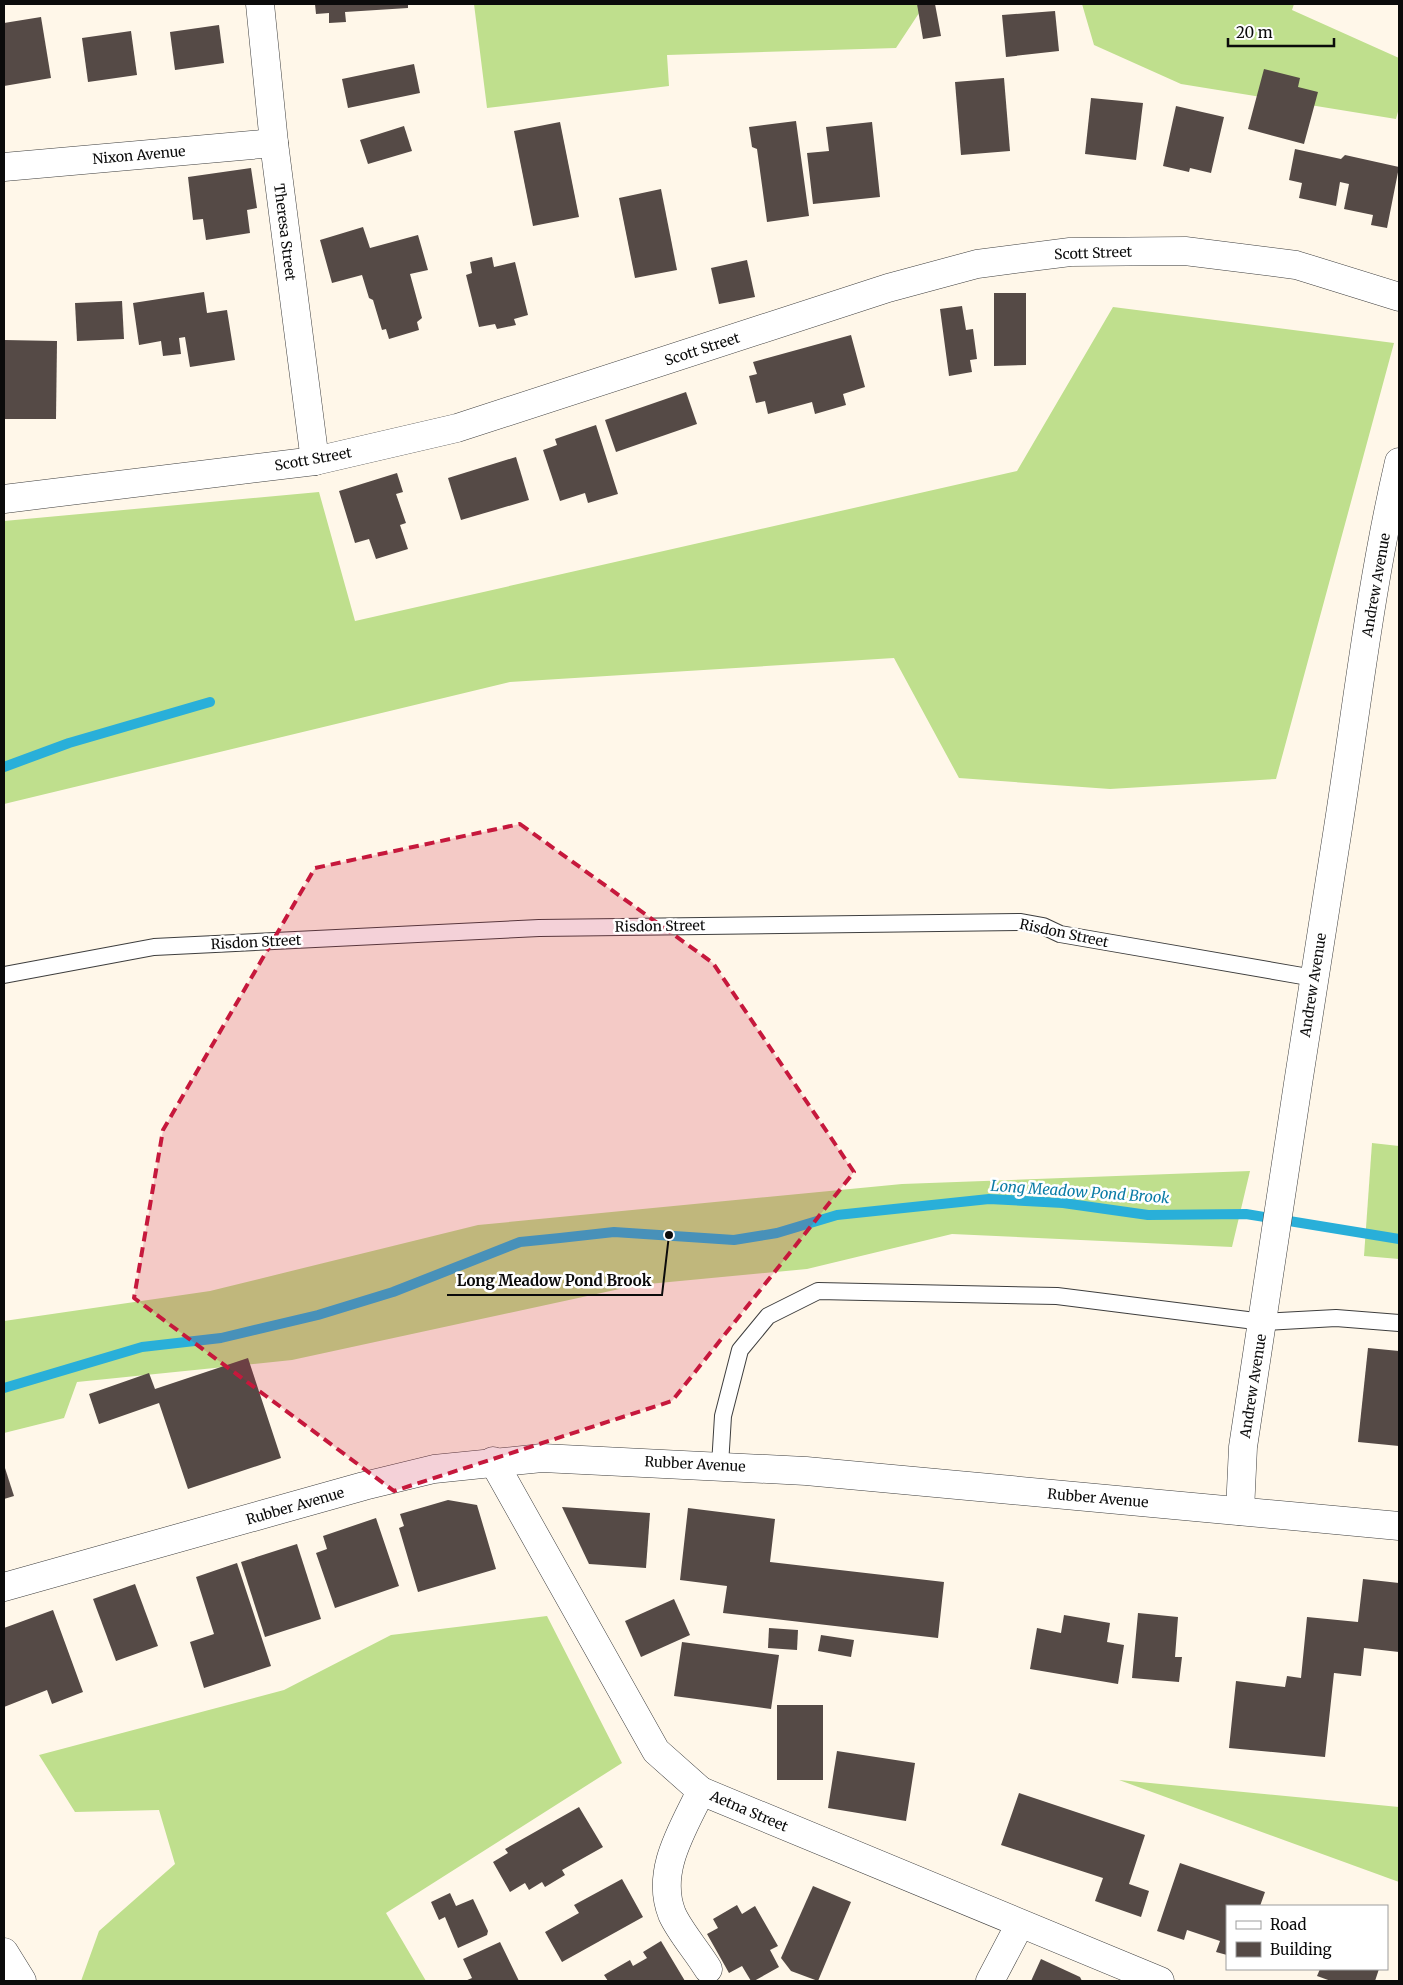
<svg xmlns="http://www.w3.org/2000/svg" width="1403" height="1985" font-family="Merriweather,serif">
	<rect width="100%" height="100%" fill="#fff7e9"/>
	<!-- forest -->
	<g fill="#bfdf8d">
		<path d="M474 4H925L896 48 667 55 669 86 487 108Z"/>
		<path d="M1082 4H1294L1292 10 1399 58V108L1396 119 1181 84 1094 45Z"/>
		<path d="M1113 307 1394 343 1276 779 1110 789 959 778 894 658 510 682 4 804V521L319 492 355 621 1017 471Z"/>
		<path d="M1372 1143 1399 1146V1259L1364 1256Z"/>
		<path d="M1250 1171 1232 1247 952 1234 807 1269 638 1285 292 1360 77 1382 64 1418 4 1433V1321L210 1291 478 1225 902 1184Z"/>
		<path d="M547 1616 622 1763 386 1913 426 1981H81L99 1931 175 1864 159 1810 75 1812 39 1755 284 1690 391 1635Z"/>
		<path d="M1119 1780 1399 1807V1882Z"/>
	</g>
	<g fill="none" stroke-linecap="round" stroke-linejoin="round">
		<!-- stream -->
		<g stroke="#29afd9" stroke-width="10">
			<path d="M4 767 69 743 210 702"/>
			<path d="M4 1388 142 1347 221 1338 318 1315 393 1292 520 1242 560 1238 614 1232 734 1240 777 1233 837 1215 989 1199 1063 1203 1148 1215 1246 1214 1399 1239"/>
		</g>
	</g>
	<!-- building -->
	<g fill="#554a46">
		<path d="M315 4H408V8L345 12 346 22 329 23V13L316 14Z"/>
		<path d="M917 4H935L941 36 923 39Z"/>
		<path d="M1055 11 1059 51 1006 57 1002 15Z"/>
		<path d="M41 17 51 78 4 86V23Z"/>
		<path d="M219 25 224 63 175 70 170 32Z"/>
		<path d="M131 31 137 75 88 82 82 38Z"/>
		<path d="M414 64 420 93 348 108 342 79Z"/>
		<path d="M1264 69 1300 78 1298 87 1318 92 1304 144 1248 129Z"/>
		<path d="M1004 78 1010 151 961 155 955 82Z"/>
		<path d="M1091 98 1143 103 1136 160 1085 154Z"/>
		<path d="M1176 106 1224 117 1211 173 1190 168 1189 172 1163 166Z"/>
		<path d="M796 121 809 216 767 222 757 149 752 147 749 127Z"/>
		<path d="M560 122 579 217 533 226 514 131Z"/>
		<path d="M872 122 880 197 813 204 807 153 829 151 826 127Z"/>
		<path d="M404 126 412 151 368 164 360 140Z"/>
		<path d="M1295 149 1341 159 1345 155 1399 167 1387 228 1371 225 1373 215 1344 209 1349 184 1340 182 1336 206 1299 198 1302 183 1289 180Z"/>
		<path d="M251 168 257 208 247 210 250 233 206 240 203 219 193 220 188 177Z"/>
		<path d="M661 189 677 270 635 278 619 198Z"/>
		<path d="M363 227 370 248 418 235 428 270 410 274 422 318 417 322 419 330 389 339 386 329 382 330 373 300 369 298 362 275 332 283 320 240Z"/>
		<path d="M492 257 494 267 515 262 528 315 514 319 516 325 497 329 495 324 479 327 466 275 472 273 470 262Z"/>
		<path d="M747 260 755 297 719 304 711 268Z"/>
		<path d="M204 292 207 313 227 310 235 360 190 367 185 337 179 338 181 354 163 356 161 341 139 345 133 303Z"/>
		<path d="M994 293H1026V365L994 366Z"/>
		<path d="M122 301 124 339 77 341 75 303Z"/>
		<path d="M962 306 966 330 973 329 977 359 970 360 972 372 949 376 940 309Z"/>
		<path d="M851 335 865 387 843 394 846 405 815 414 812 402 768 414 765 401 756 403 749 376 757 374 753 362Z"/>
		<path d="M4 340 57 341 56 419H4Z"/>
		<path d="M686 392 697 424 616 452 605 420Z"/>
		<path d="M596 425 618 494 588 503 585 493 560 501 543 450 557 445 555 439Z"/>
		<path d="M516 457 529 500 461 520 448 478Z"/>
		<path d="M397 473 403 492 396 494 406 523 400 525 408 549 376 559 369 539 355 543 339 491Z"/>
		<path d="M1368 1348 1399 1351V1446L1358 1442Z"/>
		<path d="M248 1358 281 1458 188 1489 159 1403 99 1424 89 1394 149 1373 155 1389Z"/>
		<path d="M4 1465 14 1496 4 1499Z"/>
		<path d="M448 1500 477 1505 496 1569 418 1592 399 1528 404 1526 400 1514Z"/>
		<path d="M562 1507 650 1513 646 1568 589 1564Z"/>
		<path d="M688 1508 775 1519 770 1562 944 1582 938 1638 723 1613 727 1586 680 1580Z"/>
		<path d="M376 1518 399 1586 335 1608 316 1553 327 1549 323 1536Z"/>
		<path d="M297 1544 321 1619 265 1637 241 1562Z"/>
		<path d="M237 1563 271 1666 204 1688 190 1642 214 1634 196 1577Z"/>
		<path d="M1363 1579 1399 1583V1652L1364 1648 1361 1676 1334 1673 1325 1757 1229 1748 1236 1681 1285 1687 1287 1676 1301 1678 1307 1617 1358 1622Z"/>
		<path d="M135 1584 158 1646 116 1661 93 1599Z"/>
		<path d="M674 1599 690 1635 641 1657 625 1621Z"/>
		<path d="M53 1610 83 1692 52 1704 47 1690 4 1707V1628Z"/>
		<path d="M1138 1613 1178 1617 1175 1657H1182L1179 1682 1132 1678Z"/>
		<path d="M1064 1615 1110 1623 1107 1642 1124 1645 1118 1684 1030 1669 1037 1628 1061 1633Z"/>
		<path d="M769 1628 798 1630 797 1650 768 1648Z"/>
		<path d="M821 1635 854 1640 851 1657 818 1651Z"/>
		<path d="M682 1642 779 1655 771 1709 674 1696Z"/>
		<rect x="777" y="1705" width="46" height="75"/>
		<path d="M837 1751 915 1763 906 1821 828 1808Z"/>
		<path d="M1019 1793 1145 1835 1129 1884 1149 1891 1141 1917 1095 1901 1103 1878 1001 1845Z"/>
		<path d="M579 1807 603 1847 562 1870 565 1875 545 1887 542 1882 529 1890 525 1883 510 1892 493 1862 508 1853 505 1849Z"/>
		<path d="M1180 1863 1265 1892 1260 1906H1227V1955L1216 1952 1220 1941 1187 1930 1184 1940 1157 1931Z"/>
		<path d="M622 1879 643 1917 562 1962 545 1932 579 1913 574 1905Z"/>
		<path d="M813 1886 851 1902 818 1981 791 1971 781 1958Z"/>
		<path d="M450 1893 456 1906 473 1899 488 1931 487 1935 458 1948 445 1917 439 1920 431 1902Z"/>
		<path d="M737 1905 742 1914 755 1906 778 1946 770 1950 779 1967 754 1981H751L742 1966 729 1973 707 1934 718 1928 713 1919Z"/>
		<path d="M661 1941 685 1981H608L604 1975 630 1960 633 1966 647 1958 643 1952Z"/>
		<path d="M500 1942 519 1981H465L472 1978 463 1959Z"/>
		<path d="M1041 1959 1080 1977 1082 1981H1031Z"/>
		<path d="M1320 1969H1379L1375 1981H1331L1317 1976Z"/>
	</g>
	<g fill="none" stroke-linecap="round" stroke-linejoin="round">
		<defs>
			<g id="service">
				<path d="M4 975 154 947 539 928 1021 922 1043 926 1060 934 1314 978"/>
				<path d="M720 1465 723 1416 740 1350 768 1316 818 1291 1057 1296 1263 1322 1336 1318 1399 1323"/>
			</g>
			<g id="minor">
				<path d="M260 4 274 143 315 461"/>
				<path d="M4 167 274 143"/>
				<path d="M4 499 315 461 457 428 888 288 977 264 1070 252 1185 251 1296 265 1399 297"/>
				<path d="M493 1461 656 1751 701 1791 1160 1981"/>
				<path d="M1240 1511 1243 1447C1274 1241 1305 1034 1338 828 1357 706 1371 582 1399 462"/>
				<path d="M701 1791C683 1829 655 1871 672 1914 680 1932 698 1952 708 1969"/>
				<path d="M4 1952 22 1981"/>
				<path d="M990 1981 1020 1924"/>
			</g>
			<path id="tertiary" d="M4 1587 364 1486 434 1469 542 1458 806 1471 1399 1526"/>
		</defs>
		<!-- service casing -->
		<use href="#service" stroke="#3e3e3e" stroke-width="18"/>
		<!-- minor casing -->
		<use href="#minor" stroke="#3e3e3e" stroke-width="29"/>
		<!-- tertiary casing -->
		<use href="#tertiary" stroke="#3e3e3e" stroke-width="29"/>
		<!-- service -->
		<use href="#service" stroke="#fff" stroke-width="16"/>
		<!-- minor -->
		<use href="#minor" stroke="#fff" stroke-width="28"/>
		<!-- tertiary -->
		<use href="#tertiary" stroke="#fff" stroke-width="28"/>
	</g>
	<!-- marked area -->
	<path fill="#c6183c" fill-opacity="0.2" stroke="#c6183c" stroke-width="4" stroke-dasharray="10 6" stroke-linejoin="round" d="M520 824 713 963 854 1172 672 1401 394 1491 134 1298 163 1130 315 868Z"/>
	<g text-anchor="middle" stroke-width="5" stroke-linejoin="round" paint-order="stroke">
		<!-- street labels -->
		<g font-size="14" fill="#0b0b0b" stroke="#fff">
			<text transform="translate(139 155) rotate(-5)" y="5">Nixon Avenue</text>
			<text transform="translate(285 232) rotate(83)" y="5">Theresa Street</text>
			<text transform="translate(1093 253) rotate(-2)" y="5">Scott Street</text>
			<text transform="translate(702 349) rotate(-18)" y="5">Scott Street</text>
			<text transform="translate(313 459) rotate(-10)" y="5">Scott Street</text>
			<text transform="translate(1376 585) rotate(-80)" y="5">Andrew Avenue</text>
			<text transform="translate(660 926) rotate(-1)" y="5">Risdon Street</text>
			<text transform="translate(1064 933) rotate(12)" y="5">Risdon Street</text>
			<text transform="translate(256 942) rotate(-3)" y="5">Risdon Street</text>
			<text transform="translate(1313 985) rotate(-81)" y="5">Andrew Avenue</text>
			<text transform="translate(1253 1386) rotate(-81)" y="5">Andrew Avenue</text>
			<text transform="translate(695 1464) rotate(3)" y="5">Rubber Avenue</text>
			<text transform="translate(1098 1498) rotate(5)" y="5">Rubber Avenue</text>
			<text transform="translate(295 1506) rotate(-16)" y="5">Rubber Avenue</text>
			<text transform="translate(749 1811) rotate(23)" y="5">Aetna Street</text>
		</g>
		<!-- water labels -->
		<g font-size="15" font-style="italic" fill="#0b7ca6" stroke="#fff">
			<text transform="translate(1080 1192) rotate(4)" y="5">Long Meadow Pond Brook</text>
		</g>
	</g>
	<!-- callouts -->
	<path fill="none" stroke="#0b0b0b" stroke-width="2" d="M669 1235L662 1295H447"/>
	<circle fill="#0b0b0b" stroke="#fff" stroke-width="2" cx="669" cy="1235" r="5"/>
	<g font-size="15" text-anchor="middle" font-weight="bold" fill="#0b0b0b" stroke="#fff" stroke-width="5" stroke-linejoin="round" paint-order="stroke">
		<text x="554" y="1286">Long Meadow Pond Brook</text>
	</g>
	<!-- border -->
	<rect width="1403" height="1985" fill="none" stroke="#0b0b0b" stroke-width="10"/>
	<!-- legend -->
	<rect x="1226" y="1905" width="162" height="65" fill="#ffffff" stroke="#9d9d9d"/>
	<rect x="1236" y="1921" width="25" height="8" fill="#ffffff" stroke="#9d9d9d"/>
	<text x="1270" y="1930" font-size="15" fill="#0b0b0b">Road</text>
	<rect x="1236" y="1942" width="25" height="15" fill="#554a46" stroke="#9d9d9d"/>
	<text x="1270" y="1955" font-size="15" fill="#0b0b0b">Building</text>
	<!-- scale -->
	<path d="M1228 38v8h106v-8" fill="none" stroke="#0b0b0b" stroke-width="2.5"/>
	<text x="1236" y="38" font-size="15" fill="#0b0b0b" stroke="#ffffff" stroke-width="4" paint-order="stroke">20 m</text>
</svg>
